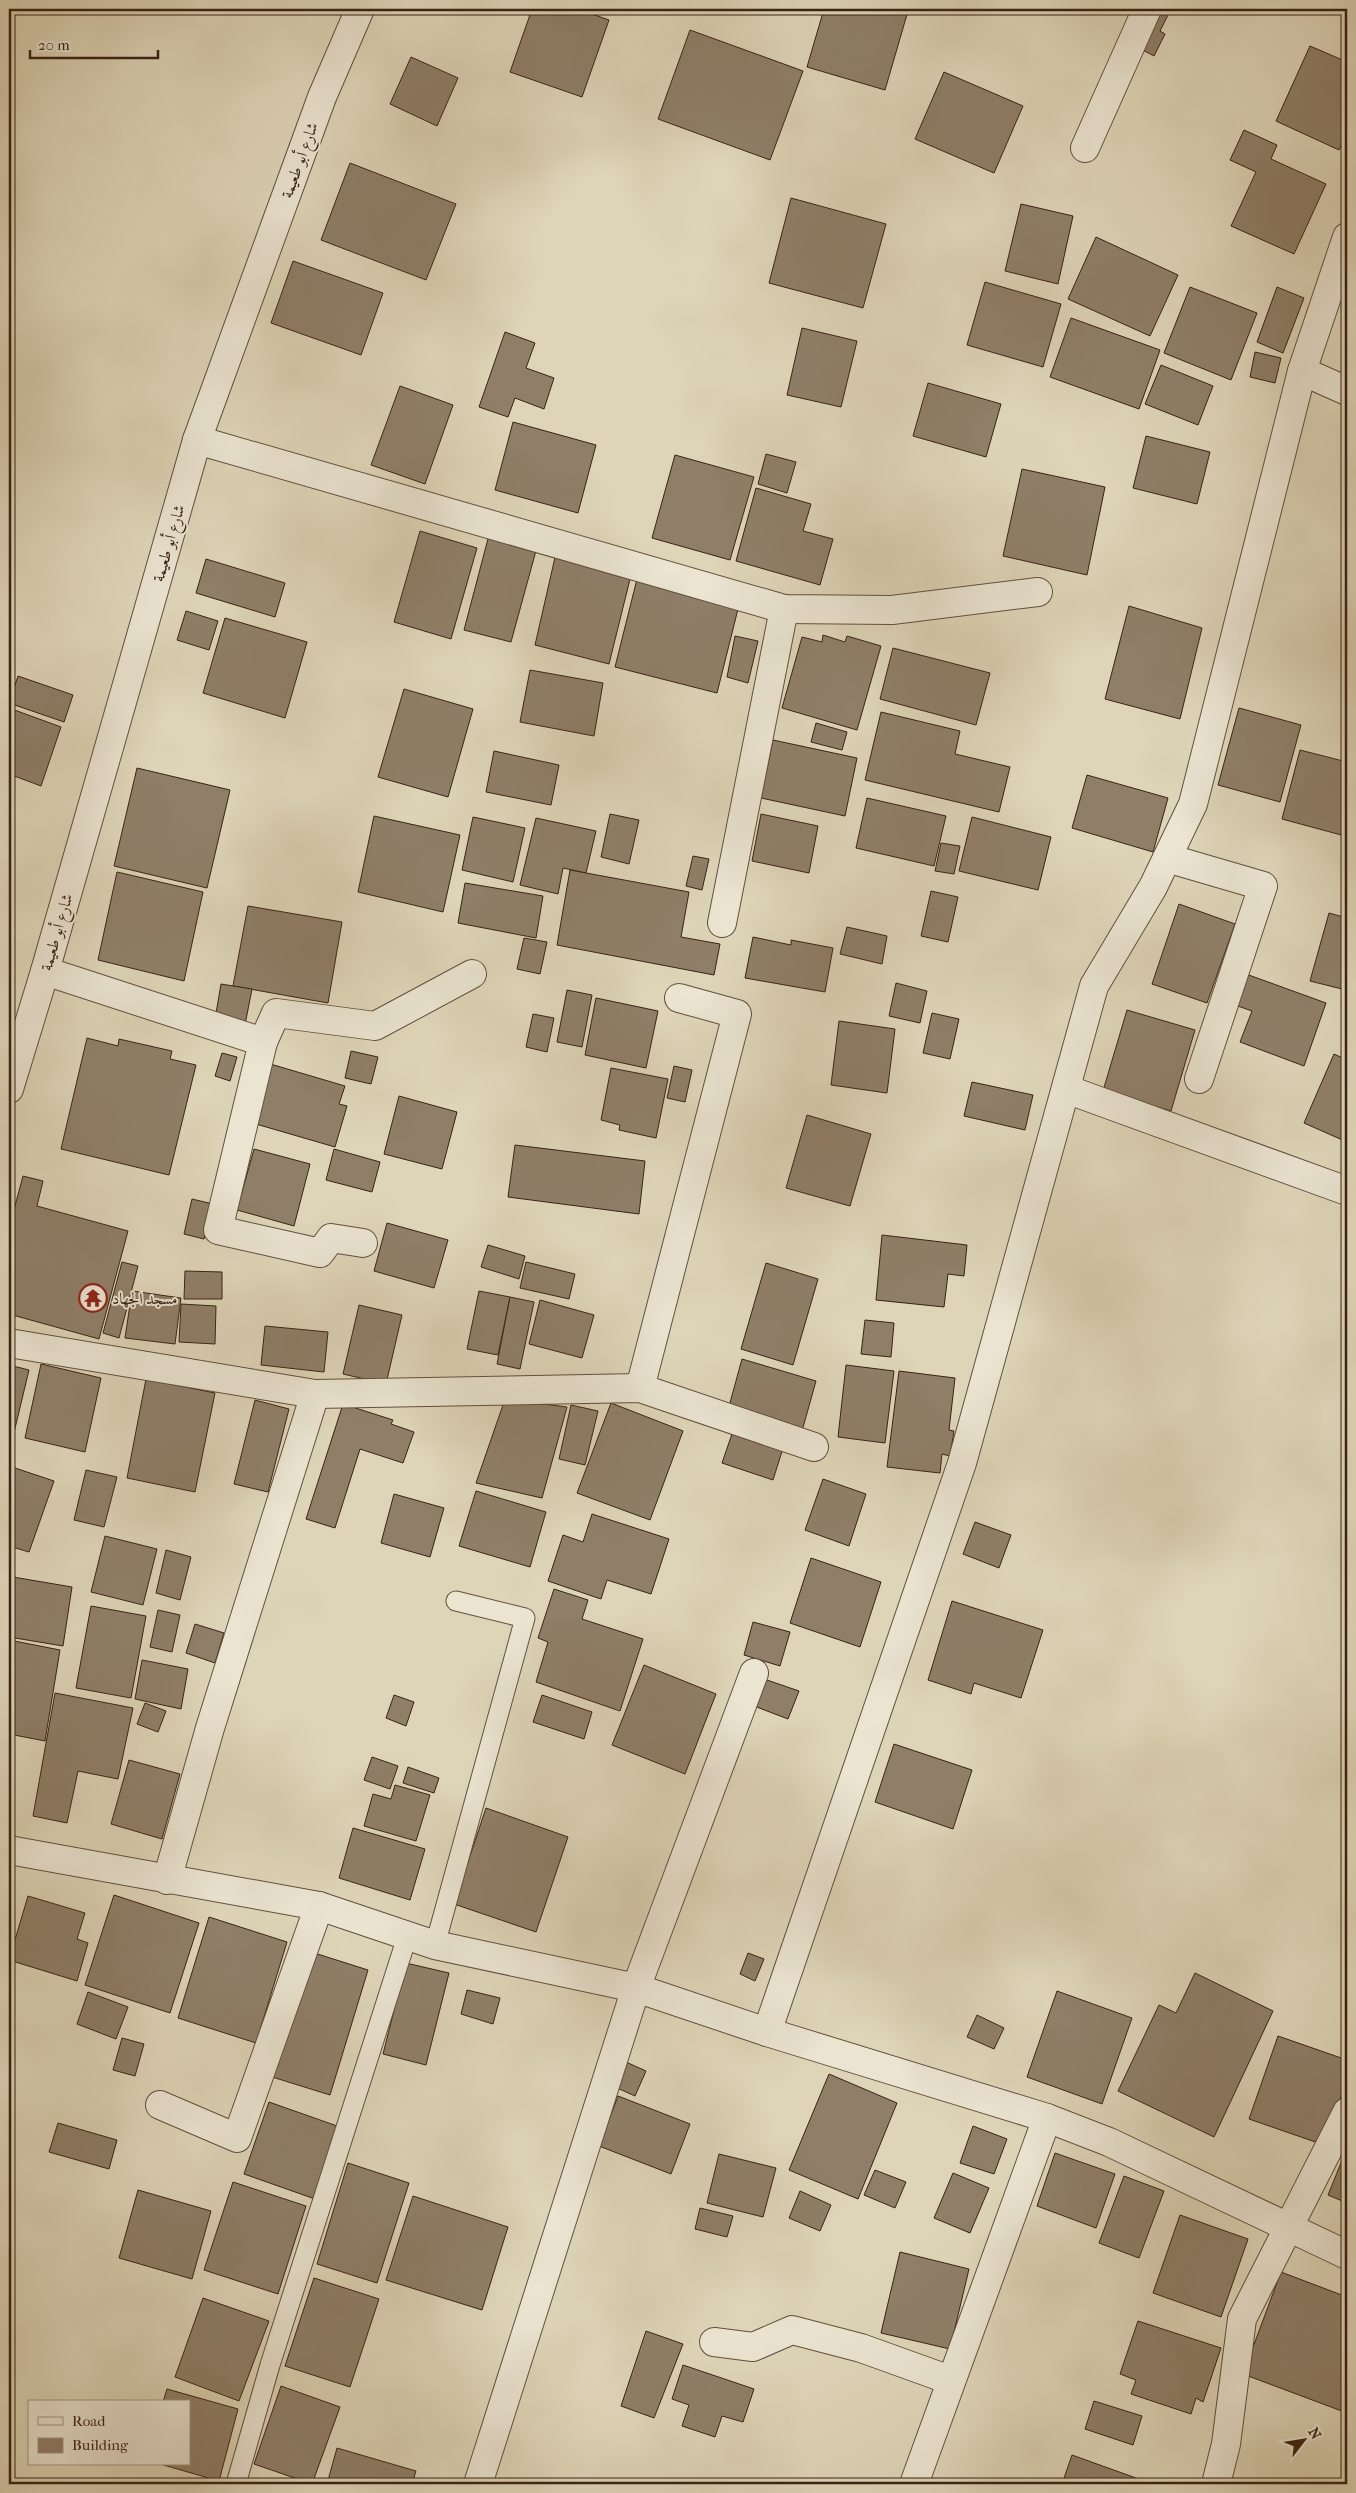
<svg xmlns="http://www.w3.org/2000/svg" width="1356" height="2493" font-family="'IM FELL French Canon',Amiri,serif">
	<rect width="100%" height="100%" fill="#ded5b8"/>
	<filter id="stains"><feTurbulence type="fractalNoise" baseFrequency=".004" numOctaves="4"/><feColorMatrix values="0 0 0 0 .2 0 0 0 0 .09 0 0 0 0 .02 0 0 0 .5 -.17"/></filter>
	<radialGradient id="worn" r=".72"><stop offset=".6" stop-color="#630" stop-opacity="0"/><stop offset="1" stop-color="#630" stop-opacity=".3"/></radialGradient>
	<!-- building -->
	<g fill="#8f7f69" stroke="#392214">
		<path d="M532 9H578L609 20 582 97 510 72Z"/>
		<path d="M824 9H900L908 11 885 90 807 67Z"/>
		<path d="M1154 9H1161L1169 13 1160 31 1165 34 1154 56 1135 46Z"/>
		<path d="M690 30 803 71 770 160 658 119Z"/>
		<path d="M1310 46 1347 62V132L1339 150 1276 121Z"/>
		<path d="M411 57 458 78 437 126 390 104Z"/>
		<path d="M944 72 1023 106 994 173 915 139Z"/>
		<path d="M1244 130 1277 145 1271 159 1326 184 1294 254 1231 226 1256 172 1230 160Z"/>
		<path d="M350 163 456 204 426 280 321 240Z"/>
		<path d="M791 198 886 224 863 308 769 283Z"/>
		<path d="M1021 204 1073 216 1058 284 1005 271Z"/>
		<path d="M1096 237 1178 275 1150 336 1068 299Z"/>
		<path d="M293 261 383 293 361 355 271 323Z"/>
		<path d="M985 282 1061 304 1043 367 967 345Z"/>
		<path d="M1190 287 1257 313 1231 380 1164 353Z"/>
		<path d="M1277 287 1304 298 1283 353 1257 342Z"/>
		<path d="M1071 318 1160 350 1139 409 1050 377Z"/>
		<path d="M802 328 857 341 841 407 787 395Z"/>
		<path d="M505 332 535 343 526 368 554 378 544 409 515 398 508 417 479 407Z"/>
		<path d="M1255 352 1281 358 1275 383 1250 377Z"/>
		<path d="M1161 365 1213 386 1198 425 1145 404Z"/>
		<path d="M928 383 1001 404 986 457 913 436Z"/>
		<path d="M400 386 453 405 425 484 371 465Z"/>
		<path d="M513 422 596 445 578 513 495 490Z"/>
		<path d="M1146 436 1210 452 1197 504 1133 488Z"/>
		<path d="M766 454 796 462 787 493 758 484Z"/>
		<path d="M675 455 754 477 730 560 652 538Z"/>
		<path d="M1022 469 1105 487 1087 575 1003 556Z"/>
		<path d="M756 488 811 504 803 531 833 539 820 585 736 561Z"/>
		<path d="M420 531 477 548 451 639 394 622Z"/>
		<path d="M489 535 537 547 511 642 464 630Z"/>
		<path d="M556 553 632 571 609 664 535 645Z"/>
		<path d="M206 559 285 583 275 617 196 593Z"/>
		<path d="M637 579 739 605 717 693 615 667Z"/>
		<path d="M1129 606 1202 628 1180 719 1105 699Z"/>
		<path d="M186 611 218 621 209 650 177 640Z"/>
		<path d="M225 618 307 642 285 718 203 693Z"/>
		<path d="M823 635 845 642 847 636 881 646 857 730 782 708 802 637 822 642Z"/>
		<path d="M735 636 758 641 748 683 727 677Z"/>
		<path d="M893 648 990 673 976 725 880 699Z"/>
		<path d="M530 670 603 683 594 736 520 722Z"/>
		<path d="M18 676 73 695 64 722 9 703Z"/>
		<path d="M404 689 473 709 448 797 378 777Z"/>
		<path d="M9 708 61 727 41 786 9 774Z"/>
		<path d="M1239 708 1301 725 1280 802 1218 785Z"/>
		<path d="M881 712 960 731 955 754 1010 767 999 812 865 780Z"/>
		<path d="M816 723 847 732 842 750 811 742Z"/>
		<path d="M773 740 857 758 845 816 761 798Z"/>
		<path d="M1300 750 1347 762V828L1345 836 1282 819Z"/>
		<path d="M494 751 559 765 551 805 486 792Z"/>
		<path d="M137 768 230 790 207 888 114 866Z"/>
		<path d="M1087 775 1168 798 1153 852 1072 828Z"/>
		<path d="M867 798 946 816 934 866 856 848Z"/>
		<path d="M610 814 639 820 629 864 601 857Z"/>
		<path d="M761 814 818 826 809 873 752 861Z"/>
		<path d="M374 816 460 835 443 912 358 892Z"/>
		<path d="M473 817 525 828 513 882 462 870Z"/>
		<path d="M972 817 1051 837 1038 890 959 871Z"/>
		<path d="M536 818 596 831 586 873 563 868 558 894 520 885Z"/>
		<path d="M941 843 960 846 954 874 935 871Z"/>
		<path d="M693 856 709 859 702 890 686 886Z"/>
		<path d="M570 870 689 892 681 937 720 944 714 975 557 945Z"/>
		<path d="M117 872 203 892 184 981 98 960Z"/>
		<path d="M465 883 543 896 536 938 458 923Z"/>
		<path d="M931 891 958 897 948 942 921 936Z"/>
		<path d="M1179 904 1235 924 1207 1003 1152 984Z"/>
		<path d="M248 906 342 922 328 1003 233 986Z"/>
		<path d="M1329 913 1347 918V969L1342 989 1310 981Z"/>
		<path d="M847 927 887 936 882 964 840 954Z"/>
		<path d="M753 937 791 945V940L833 948 825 992 745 978Z"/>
		<path d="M524 938 547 942 540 974 517 969Z"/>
		<path d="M1246 974 1326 1003 1304 1066 1240 1042 1252 1011 1235 1005Z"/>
		<path d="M896 983 927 991 920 1023 889 1016Z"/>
		<path d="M221 984 252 989 244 1030 214 1025Z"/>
		<path d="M567 990 592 995 582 1047 557 1042Z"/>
		<path d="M596 998 658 1011 646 1068 585 1055Z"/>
		<path d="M1127 1010 1195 1030 1171 1111 1103 1091Z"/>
		<path d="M932 1013 959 1019 950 1059 923 1053Z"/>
		<path d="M533 1014 554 1018 547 1052 526 1047Z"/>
		<path d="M839 1021 895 1029 887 1093 831 1085Z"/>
		<path d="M87 1038 118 1046 119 1039 172 1051 170 1059 196 1065 169 1175 61 1149Z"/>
		<path d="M351 1051 378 1057 371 1084 345 1078Z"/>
		<path d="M222 1053 237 1057 230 1081 215 1076Z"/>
		<path d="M1334 1054 1347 1060V1142L1304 1123Z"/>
		<path d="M267 1063 345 1086 339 1104 347 1106 335 1147 249 1122Z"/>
		<path d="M674 1066 692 1070 685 1102 667 1098Z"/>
		<path d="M611 1068 668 1079 656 1138 619 1130 620 1125 601 1120Z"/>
		<path d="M972 1082 1033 1095 1025 1130 964 1116Z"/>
		<path d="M399 1096 457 1112 442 1169 384 1154Z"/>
		<path d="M807 1115 871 1134 850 1206 786 1188Z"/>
		<path d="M515 1145 645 1161 639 1214 508 1197Z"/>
		<path d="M254 1149 310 1164 294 1226 237 1210Z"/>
		<path d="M334 1149 380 1162 372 1192 326 1180Z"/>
		<path d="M23 1176 43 1181 37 1206 128 1231 99 1339 9 1314V1228Z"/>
		<path d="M192 1199 213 1204 204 1239 184 1234Z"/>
		<path d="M387 1223 448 1240 434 1288 374 1271Z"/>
		<path d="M882 1235 967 1245 964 1276 948 1274 944 1307 876 1300Z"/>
		<path d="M488 1245 525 1256 519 1279 481 1267Z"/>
		<path d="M122 1262 138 1266 119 1338 103 1333Z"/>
		<path d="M526 1262 575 1274 569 1299 520 1288Z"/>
		<path d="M766 1263 818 1279 793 1365 741 1349Z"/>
		<path d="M185 1271 222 1272V1299H184Z"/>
		<path d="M132 1291 181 1298 175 1344 125 1338Z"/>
		<path d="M479 1291 510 1297 498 1355 467 1349Z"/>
		<path d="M510 1297 534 1302 520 1369 497 1364Z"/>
		<path d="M540 1300 594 1315 582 1358 529 1344Z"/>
		<path d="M181 1304 216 1306 215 1344 179 1342Z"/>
		<path d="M359 1305 402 1315 386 1384 343 1374Z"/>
		<path d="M865 1320 894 1323 891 1357 861 1354Z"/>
		<path d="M265 1326 328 1332 324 1372 261 1365Z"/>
		<path d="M742 1359 816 1381 802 1431 728 1410Z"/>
		<path d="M41 1364 101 1378 85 1452 25 1438Z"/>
		<path d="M9 1365 29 1370 11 1445H9Z"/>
		<path d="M846 1365 894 1371 885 1443 838 1437Z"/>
		<path d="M899 1371 955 1378 949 1430 954 1431 950 1456 942 1454 940 1473 887 1467Z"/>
		<path d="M146 1379 215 1393 195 1492 127 1478Z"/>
		<path d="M505 1399 567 1407 542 1498 476 1483Z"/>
		<path d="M255 1400 289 1409 268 1492 234 1484Z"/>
		<path d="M611 1403 683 1431 650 1520 577 1493Z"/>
		<path d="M343 1404 393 1420 391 1424 414 1432 403 1463 360 1449 335 1528 306 1519Z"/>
		<path d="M571 1405 598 1411 585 1465 559 1459Z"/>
		<path d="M734 1428 784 1445 773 1480 722 1463Z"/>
		<path d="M9 1466 54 1481 29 1552 9 1546Z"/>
		<path d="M86 1470 117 1477 104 1527 74 1520Z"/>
		<path d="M823 1479 866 1494 849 1546 805 1530Z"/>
		<path d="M476 1491 546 1512 530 1567 459 1546Z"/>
		<path d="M394 1494 444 1508 430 1557 381 1543Z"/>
		<path d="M592 1514 669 1539 651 1594 607 1580 601 1599 548 1581 563 1535 583 1542Z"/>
		<path d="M975 1522 1011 1535 999 1568 963 1554Z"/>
		<path d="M105 1536 157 1549 143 1605 91 1592Z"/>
		<path d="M166 1550 191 1557 180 1600 156 1593Z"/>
		<path d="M811 1558 881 1582 860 1647 790 1623Z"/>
		<path d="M13 1577 72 1587 63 1646 9 1637V1604Z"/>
		<path d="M554 1589 588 1600 582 1619 643 1639 620 1711 536 1682 548 1642 538 1638Z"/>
		<path d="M952 1601 1043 1630 1021 1698 974 1683 971 1694 928 1680Z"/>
		<path d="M91 1606 146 1616 131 1698 76 1688Z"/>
		<path d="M158 1610 180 1615 172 1652 150 1647Z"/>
		<path d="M753 1622 790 1632 780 1666 744 1655Z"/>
		<path d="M195 1624 224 1633 215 1663 186 1653Z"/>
		<path d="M9 1640 60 1650 45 1741 9 1734Z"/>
		<path d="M142 1660 188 1669 181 1709 135 1699Z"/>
		<path d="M644 1665 716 1694 685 1774 612 1745Z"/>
		<path d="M764 1679 799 1691 788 1719 754 1706Z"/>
		<path d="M55 1693 133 1708 118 1779 78 1771 67 1823 33 1816Z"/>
		<path d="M394 1695 414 1702 406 1726 386 1718Z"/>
		<path d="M542 1695 592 1712 584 1739 533 1722Z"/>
		<path d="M145 1703 166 1711 158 1732 137 1724Z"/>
		<path d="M894 1744 972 1770 953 1829 875 1802Z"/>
		<path d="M372 1757 398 1766 390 1789 364 1780Z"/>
		<path d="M129 1760 180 1774 162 1839 111 1824Z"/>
		<path d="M408 1767 439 1778 434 1793 403 1783Z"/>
		<path d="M395 1785 430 1795 416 1841 364 1826 373 1794 391 1799Z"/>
		<path d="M486 1808 568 1837 536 1932 454 1904Z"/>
		<path d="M353 1828 425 1849 410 1900 339 1878Z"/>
		<path d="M114 1895 199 1923 170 2013 85 1985Z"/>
		<path d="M28 1896 85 1913 77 1939 88 1943 77 1981 9 1960Z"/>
		<path d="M209 1917 287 1942 256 2043 178 2018Z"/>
		<path d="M308 1951 368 1970 330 2095 269 2076Z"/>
		<path d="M748 1953 764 1959 755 1981 740 1974Z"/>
		<path d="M406 1963 449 1973 426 2065 383 2054Z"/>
		<path d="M1195 1973 1273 2011 1214 2137 1118 2091 1159 2005 1176 2013Z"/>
		<path d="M467 1990 500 1998 493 2024 461 2014Z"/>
		<path d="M1057 1991 1132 2018 1102 2104 1027 2077Z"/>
		<path d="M88 1992 128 2007 116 2039 77 2024Z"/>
		<path d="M977 2015 1004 2028 994 2049 967 2037Z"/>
		<path d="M1278 2036 1347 2060V2079L1324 2145 1249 2119Z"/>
		<path d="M122 2038 144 2044 135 2076 113 2070Z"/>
		<path d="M626 2062 646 2071 635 2096 615 2087Z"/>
		<path d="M829 2074 897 2103 858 2199 789 2170Z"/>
		<path d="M618 2096 690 2124 671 2174 599 2146Z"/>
		<path d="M269 2102 340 2127 315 2199 244 2174Z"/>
		<path d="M58 2123 117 2140 109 2169 49 2152Z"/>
		<path d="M973 2126 1007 2139 994 2174 960 2163Z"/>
		<path d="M1347 2148V2203L1328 2195Z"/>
		<path d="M1055 2153 1115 2174 1096 2228 1037 2206Z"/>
		<path d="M719 2154 776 2168 763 2217 707 2203Z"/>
		<path d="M348 2163 409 2183 377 2283 317 2264Z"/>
		<path d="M875 2170 906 2182 895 2208 864 2195Z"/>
		<path d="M953 2173 989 2188 970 2233 934 2218Z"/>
		<path d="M1124 2176 1164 2191 1139 2258 1099 2243Z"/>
		<path d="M233 2182 306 2206 278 2294 204 2270Z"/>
		<path d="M138 2190 211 2211 192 2279 119 2258Z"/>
		<path d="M800 2191 831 2205 820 2231 789 2218Z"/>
		<path d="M413 2196 508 2227 482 2310 386 2280Z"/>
		<path d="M700 2208 733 2216 727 2237 695 2229Z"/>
		<path d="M1180 2215 1248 2239 1221 2317 1153 2293Z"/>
		<path d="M900 2252 969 2269 950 2349 881 2333Z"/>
		<path d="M1281 2272 1347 2297V2413L1243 2374Z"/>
		<path d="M314 2278 379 2299 350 2387 285 2366Z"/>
		<path d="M203 2298 269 2321 239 2401 175 2377Z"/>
		<path d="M1138 2321 1221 2348 1203 2402 1196 2398 1191 2414 1131 2394 1136 2380 1120 2374Z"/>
		<path d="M646 2331 683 2344 654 2418 621 2406Z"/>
		<path d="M683 2365 754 2389 743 2422 722 2416 715 2437 682 2426 689 2405 672 2399Z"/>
		<path d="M281 2386 340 2407 312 2484 254 2464Z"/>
		<path d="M167 2389 238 2409 219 2481 160 2464H189V2402H163Z"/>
		<path d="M1094 2401 1142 2416 1133 2445 1085 2429Z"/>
		<path d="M337 2448 416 2471 412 2484H327Z"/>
		<path d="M1072 2455 1147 2482 1146 2484H1062Z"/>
	</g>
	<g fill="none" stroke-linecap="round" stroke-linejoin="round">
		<defs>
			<g id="service">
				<path d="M435 1945 525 1618 456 1601"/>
				<path d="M236 2484 270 2365 407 1937"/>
			</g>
			<g id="minor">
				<path d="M1085 148 1147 9"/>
				<path d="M1302 371 1347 391"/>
				<path d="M197 440 784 609 892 610 1038 592"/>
				<path d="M1167 858 1263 886 1199 1079"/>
				<path d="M722 923 784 609"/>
				<path d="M45 971 263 1042 218 1230 320 1253 331 1238 363 1243"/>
				<path d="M263 1042 276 1013 375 1026 472 974"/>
				<path d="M1066 1089 1347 1191"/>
				<path d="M9 1343 315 1394 640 1388 814 1447"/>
				<path d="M640 1388 737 1014 679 998"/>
				<path d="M9 1850 319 1906 435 1945 636 1988 767 2032 1047 2118 1109 2142 1347 2255"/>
				<path d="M167 1880 210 1728 315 1394"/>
				<path d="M767 2032 962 1463 1094 986 1153 887 1193 804 1302 371 1347 237"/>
				<path d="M160 2105 237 2138 319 1906"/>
				<path d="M714 2342 753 2347 792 2330 861 2348 950 2380"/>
				<path d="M478 2484 636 1988 754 1673"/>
				<path d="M914 2484 1047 2118"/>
				<path d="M1216 2484 1226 2444 1242 2319 1347 2112"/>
			</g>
			<path id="tertiary" d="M9 1089 45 971 197 440 322 97 360 9"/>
		</defs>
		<!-- service casing -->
		<use href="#service" stroke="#624f3d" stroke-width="21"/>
		<!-- minor casing -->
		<use href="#minor" stroke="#624f3d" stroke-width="30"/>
		<!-- tertiary casing -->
		<use href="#tertiary" stroke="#624f3d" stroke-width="30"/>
		<!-- service -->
		<use href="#service" stroke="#eae4d1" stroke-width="19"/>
		<!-- minor -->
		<use href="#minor" stroke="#eae4d1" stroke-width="28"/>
		<!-- tertiary -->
		<use href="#tertiary" stroke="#eae4d1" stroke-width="28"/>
	</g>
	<!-- icons -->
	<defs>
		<symbol id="temple-ring" viewBox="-11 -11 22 22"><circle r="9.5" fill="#eae4d1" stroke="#8f2418" stroke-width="1.5"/><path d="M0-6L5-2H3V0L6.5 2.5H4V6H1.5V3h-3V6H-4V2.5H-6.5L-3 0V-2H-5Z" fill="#8f2418"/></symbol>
	</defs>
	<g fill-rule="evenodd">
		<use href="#temple-ring" x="77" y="1282" width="32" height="32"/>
	</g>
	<g text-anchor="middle" stroke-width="4" stroke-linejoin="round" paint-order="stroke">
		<!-- street labels -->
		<g font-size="16" fill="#392214" stroke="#eae4d1">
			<text transform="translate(299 160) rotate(-70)" y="6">شارع أبو طعيمة</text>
			<text transform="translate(168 543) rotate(-74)" y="6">شارع أبو طعيمة</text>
			<text transform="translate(56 932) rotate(-74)" y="6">شارع أبو طعيمة</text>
		</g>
		<!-- poi labels -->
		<g font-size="16" fill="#392214" stroke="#eae4d1" text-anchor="start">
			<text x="112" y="1304">مسجد الجهاد</text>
		</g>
	</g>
	<!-- margin -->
	<rect width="1356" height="2493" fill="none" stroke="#ded5b8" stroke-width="30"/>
	<rect x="10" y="10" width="1336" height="2473" fill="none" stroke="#392214" stroke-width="2.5"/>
	<rect x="15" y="15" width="1326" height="2463" fill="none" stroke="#392214"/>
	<!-- legend -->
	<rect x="28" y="2400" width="162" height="65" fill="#eae4d1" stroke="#a39685"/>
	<rect x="38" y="2417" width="25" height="8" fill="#eae4d1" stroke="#a39685"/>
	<text x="72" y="2426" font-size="15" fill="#392214">Road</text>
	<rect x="38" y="2438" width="25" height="15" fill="#8f7f69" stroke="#a39685"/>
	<text x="72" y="2450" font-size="15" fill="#392214">Building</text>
	<!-- north arrow -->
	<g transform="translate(1304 2440) rotate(59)" stroke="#eae4d1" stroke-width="4" paint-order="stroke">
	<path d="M0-4L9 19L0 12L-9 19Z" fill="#392214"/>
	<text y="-8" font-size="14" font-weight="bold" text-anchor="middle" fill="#392214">N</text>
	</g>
	<!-- scale -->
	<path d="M30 50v8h128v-8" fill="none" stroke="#392214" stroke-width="2.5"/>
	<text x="38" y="50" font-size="15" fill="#392214" stroke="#eae4d1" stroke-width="4" paint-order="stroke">20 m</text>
	<rect width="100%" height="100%" filter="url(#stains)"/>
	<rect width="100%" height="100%" fill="url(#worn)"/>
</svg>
